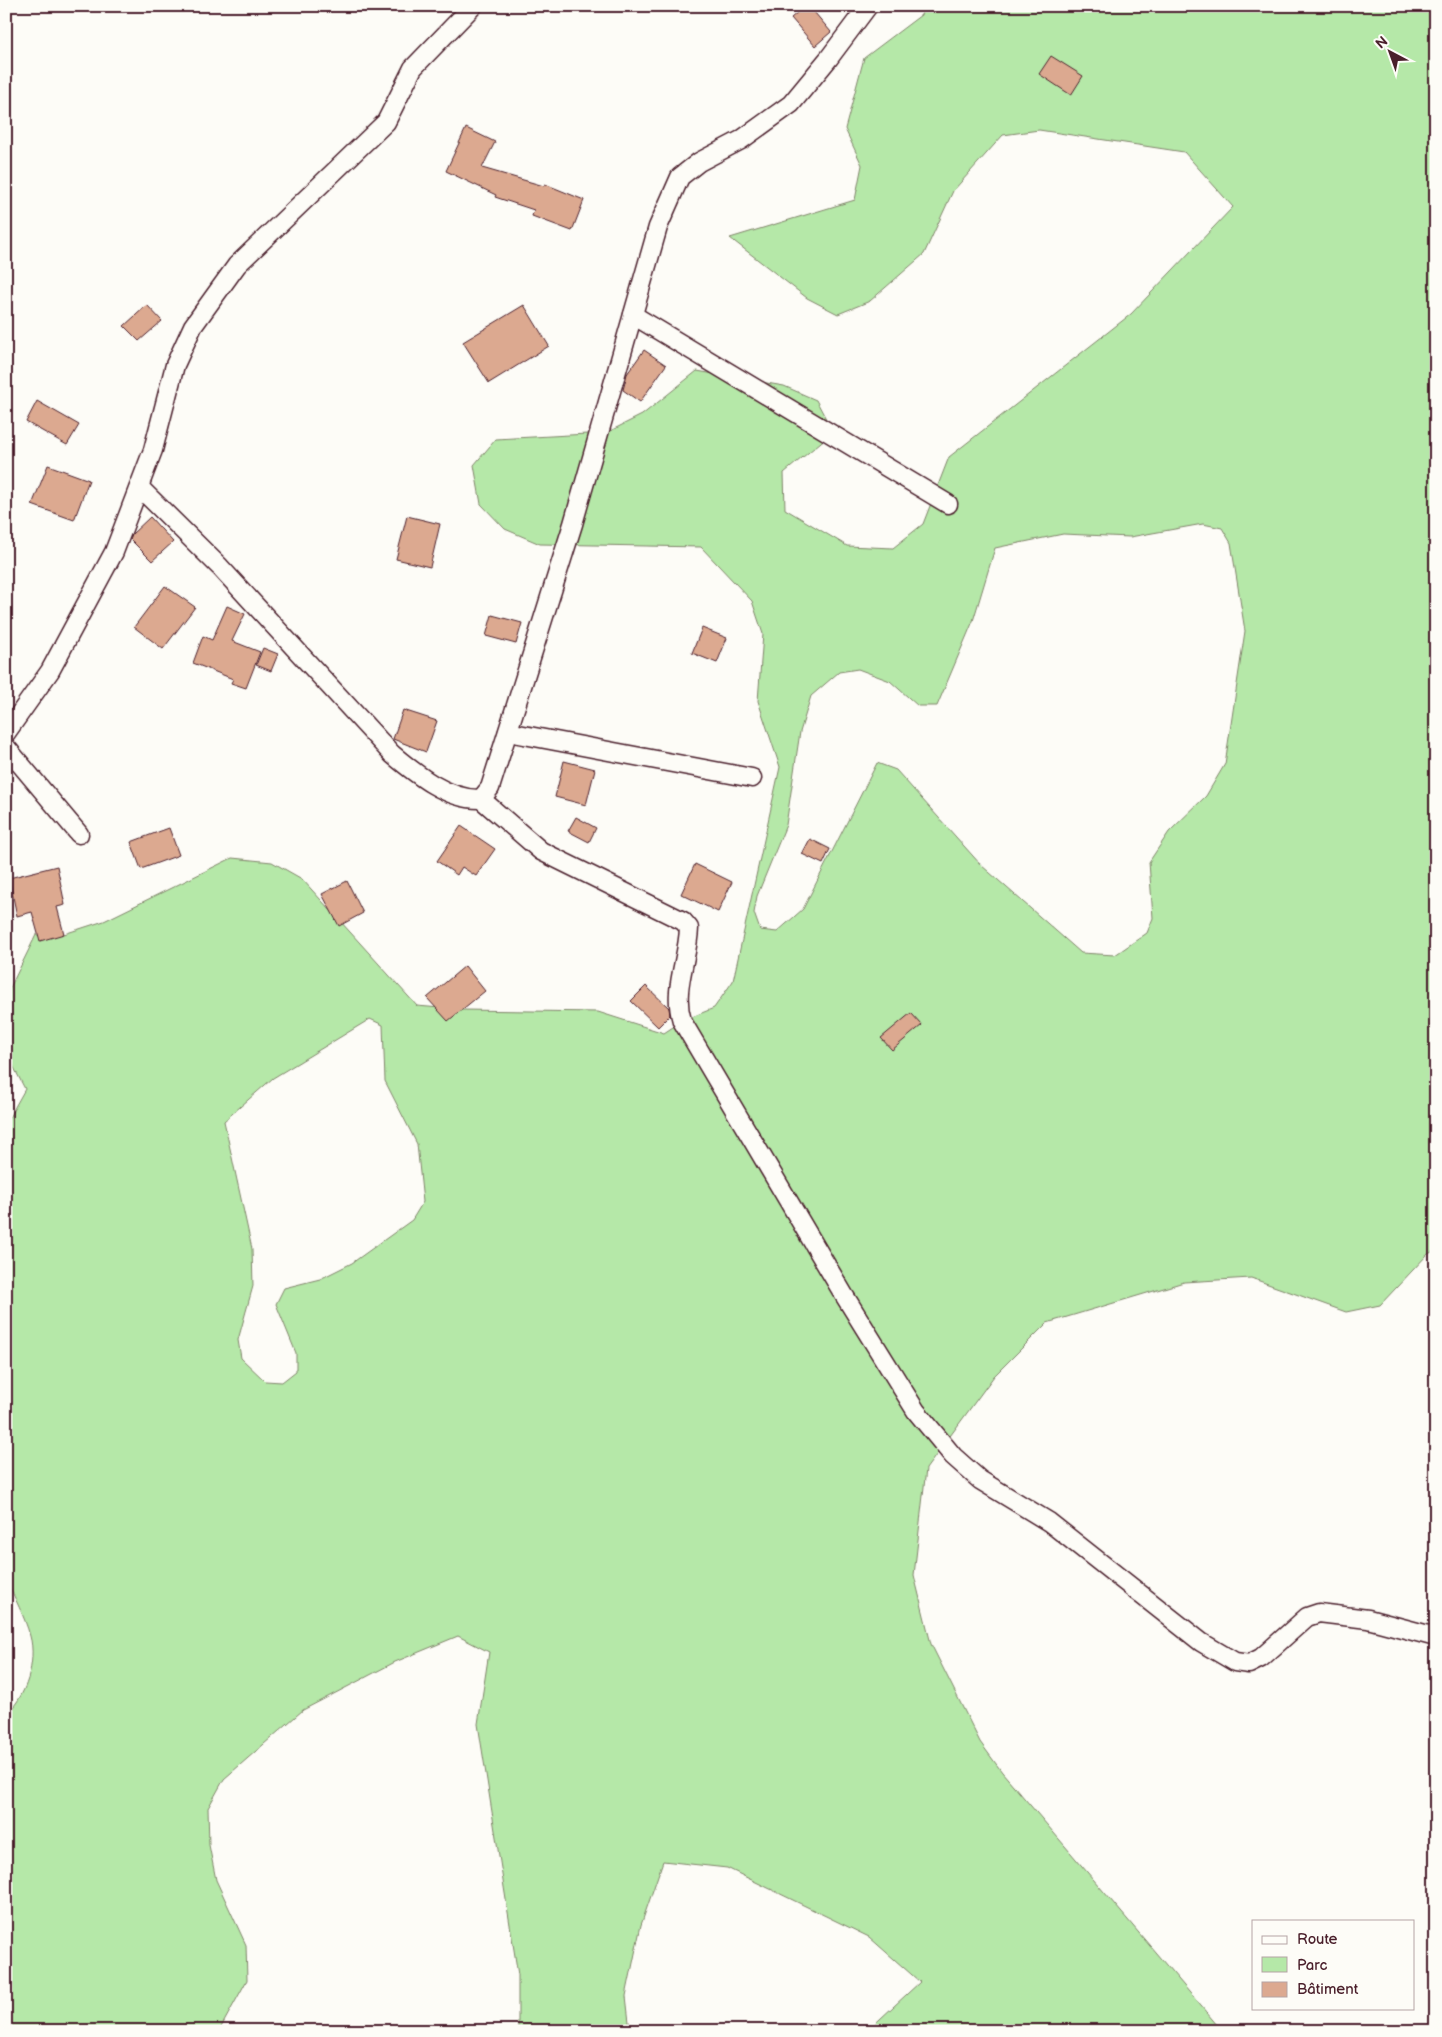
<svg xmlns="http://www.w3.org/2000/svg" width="1442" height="2037" font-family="'Balsamiq Sans',sans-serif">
	<rect width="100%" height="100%" fill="#fdfcf7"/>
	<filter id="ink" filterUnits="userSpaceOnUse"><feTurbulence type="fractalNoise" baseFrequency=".02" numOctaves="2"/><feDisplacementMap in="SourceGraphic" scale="10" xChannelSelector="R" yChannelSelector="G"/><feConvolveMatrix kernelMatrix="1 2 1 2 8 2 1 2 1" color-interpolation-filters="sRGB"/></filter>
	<g filter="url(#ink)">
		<!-- green -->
		<path fill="#b5e8a8" stroke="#80846a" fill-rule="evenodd" d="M924 6H1436V1250L1428 1254 1380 1305 1346 1312 1251 1278 1184 1282 1047 1323 994 1376 926 1469 914 1575 931 1644 980 1742 1002 1772 1218 2026 1216 2031H867L920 1982 869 1937 727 1868 663 1861 641 1925 626 1996 630 2031H518V1975L478 1724 489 1652 458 1636 395 1662 303 1710 224 1779 208 1808 209 1845 216 1880 246 1945 247 1980 219 2031H6V1714C26 1698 37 1661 30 1636 25 1617 14 1597 6 1579V1123L25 1089 6 1052V996L36 935 64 934 104 921 232 858 272 862 302 879 417 1006 463 1010 598 1012 664 1033 682 1021 714 1008 733 981 780 767 758 701 763 634 752 601 701 547 540 544 505 529 481 504 474 465 496 439 606 433 642 415 697 371 784 386 816 400 833 432 784 473 785 509 847 546 893 548 923 524 949 457 1131 314 1233 207 1184 152 1039 130 1003 135 953 191 924 254 870 301 838 314 807 298 730 238 855 200 862 165 845 129 864 58 921 15ZM1203 524 1222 528 1231 543 1245 631 1225 764 1206 796 1169 832 1149 862 1153 918 1147 933 1115 955 1081 953 981 865 896 770 877 763 803 909 777 932 760 930 754 913 757 896 786 825 800 732 811 696 839 672 858 669 890 681 918 706H937L973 621 995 548 1063 534 1130 537ZM370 1019 383 1025 385 1081 417 1144 423 1202 412 1220 352 1263 320 1279 284 1288 276 1304 296 1353V1371L282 1382 265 1381 241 1358 238 1340 253 1286 252 1249 224 1121 273 1078Z"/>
		<!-- building -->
		<g fill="#dca990" stroke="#4a1f2b">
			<path d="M805 6H809L831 32 815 46 791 18Z"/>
			<path d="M1051 56 1083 76 1071 95 1039 74Z"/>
			<path d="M466 128 495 142 482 168 544 186 545 184 584 200 572 231 532 216 534 210 495 197 496 195 446 171Z"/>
			<path d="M147 305 162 321 139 341 124 326Z"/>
			<path d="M524 305 549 346 489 383 463 342Z"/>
			<path d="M644 350 666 365 640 402 623 390 627 374Z"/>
			<path d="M37 401 79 425 67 445 26 422Z"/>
			<path d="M48 465 89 480 74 520 32 505Z"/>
			<path d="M407 516 440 524 430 567 396 559Z"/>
			<path d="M150 517 173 542 152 561 130 539 132 534Z"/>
			<path d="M165 586 195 607 163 649 134 627Z"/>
			<path d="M227 606 245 614 232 641 260 652 246 688 231 683 233 679 193 663 203 636 212 640Z"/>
			<path d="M492 615 522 623 516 644 486 636Z"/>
			<path d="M702 628 727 638 717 663 692 653Z"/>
			<path d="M263 648 278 654 271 671 256 665Z"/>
			<path d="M403 710 437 721 426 752 393 739Z"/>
			<path d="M564 761 595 769 586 805 555 797Z"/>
			<path d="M576 817 596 828 589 842 568 831Z"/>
			<path d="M461 826 495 849 476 876 462 867 457 875 437 861Z"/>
			<path d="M169 828 179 855 141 869 131 842Z"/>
			<path d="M810 839 830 849 823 864 802 854Z"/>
			<path d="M695 864 732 882 718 912 681 894Z"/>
			<path d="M57 866 65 905 57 907 64 934 40 941 32 912 17 916 9 878Z"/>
			<path d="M347 881 363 913 339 926 322 894Z"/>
			<path d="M465 966 485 991 448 1021 427 998Z"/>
			<path d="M646 986 669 1008 670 1015 658 1027 631 1001Z"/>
			<path d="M911 1013 922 1025 892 1050 881 1038Z"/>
		</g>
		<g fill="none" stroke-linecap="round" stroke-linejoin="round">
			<defs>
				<g id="minor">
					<path d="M633 315 948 504"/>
					<path d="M140 488 220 567 392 754C416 774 447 800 481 799L541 851 683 921 689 928C688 960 672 989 682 1021L844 1295 916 1411 953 1456 980 1480 1049 1522 1201 1642 1235 1662 1249 1664 1261 1658 1307 1617 1319 1613 1368 1619 1436 1637"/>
					<path d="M508 732 752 778"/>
					<path d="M6 733 50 671 114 552 153 450 175 365 193 326 237 265 386 122 413 68 473 6"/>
					<path d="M6 747 79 834"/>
					<path d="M481 799 490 788 573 524 658 227 680 177 699 162 741 140 791 104 829 58 868 6"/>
				</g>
			</defs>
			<!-- minor casing -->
			<use href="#minor" stroke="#4a1f2b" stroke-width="21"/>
			<!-- minor -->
			<use href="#minor" stroke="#fdfcf7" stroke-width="18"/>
		</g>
	</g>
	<!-- margin -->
	<rect width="1442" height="2037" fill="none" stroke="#fdfcf7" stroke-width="25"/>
	<rect x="12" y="12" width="1417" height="2012" fill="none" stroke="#4a1f2b" stroke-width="2" filter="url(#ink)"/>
	<!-- legend -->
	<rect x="1252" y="1920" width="162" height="90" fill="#fdfcf7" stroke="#b5a4a5"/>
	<rect x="1262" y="1936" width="25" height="8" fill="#fdfcf7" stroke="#b5a4a5"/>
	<text x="1297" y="1944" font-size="15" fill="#4a1f2b">Route</text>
	<rect x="1262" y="1957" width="25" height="15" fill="#b5e8a8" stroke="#b5a4a5"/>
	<text x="1297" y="1970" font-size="15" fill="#4a1f2b">Parc</text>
	<rect x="1262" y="1982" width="25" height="15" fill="#dca990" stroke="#b5a4a5"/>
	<text x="1297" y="1994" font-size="15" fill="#4a1f2b">Bâtiment</text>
	<!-- north arrow -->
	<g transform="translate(1390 52) rotate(319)" stroke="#fdfcf7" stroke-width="4" paint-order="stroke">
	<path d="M0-4L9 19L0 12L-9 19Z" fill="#4a1f2b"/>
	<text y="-8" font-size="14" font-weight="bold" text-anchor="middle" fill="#4a1f2b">N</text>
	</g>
</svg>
